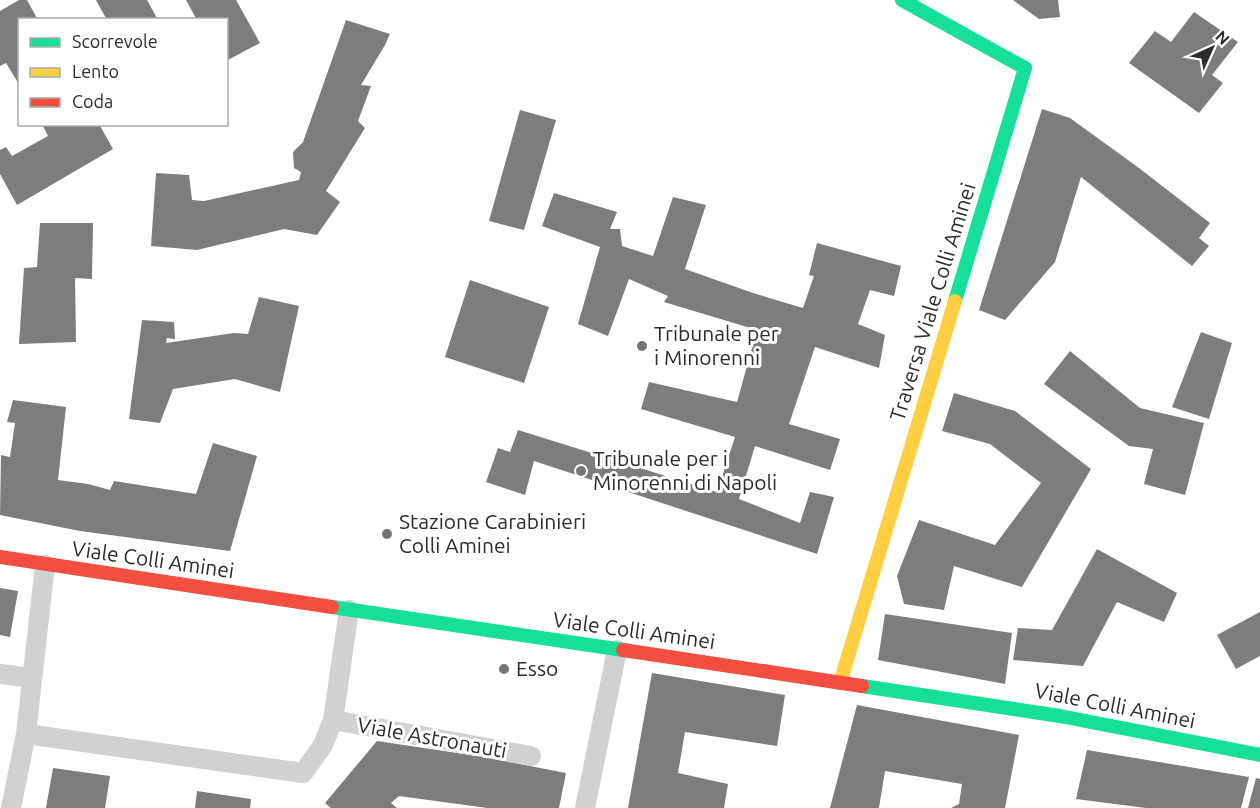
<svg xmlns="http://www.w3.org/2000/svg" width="1260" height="808" font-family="Ubuntu,sans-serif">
	<rect width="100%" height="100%" fill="#fff"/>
	<!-- building -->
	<g fill="#7d7d7d">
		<path d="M19 0H27L38 20H20V86L6 63 0 66V11Z"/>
		<path d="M96 0H147L158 20H107Z"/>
		<path d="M186 0H236L260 43 226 61V20H197Z"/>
		<path d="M1013 0H1058L1060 17 1039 19Z"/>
		<path d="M1194 12 1238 42 1212 75 1223 83 1199 113 1129 63 1155 31 1171 42Z"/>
		<path d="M346 20 390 34 385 45 361 85 371 86 358 121 365 128 326 191 340 202 317 235 284 229 197 250 151 246 156 173 189 175 192 200 204 201 299 180 301 172 294 168 293 152 303 142Z"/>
		<path d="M1042 109 1070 118 1139 168 1210 223 1199 238 1209 246 1192 266 1081 177 1055 262 1005 320 979 310Z"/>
		<path d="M520 110 556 120 524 230 489 221Z"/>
		<path d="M42 124H99L113 149 17 205 0 174V150L6 147 12 156 48 136Z"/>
		<path d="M554 193 617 212 610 229H620L622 246 653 256 673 197 706 205 685 269 753 293 803 308 814 276 809 275 817 243 901 266 894 296 870 290 858 324 885 335 879 368 815 347 789 424 840 439 830 470 755 446 739 499 800 523 810 492 834 497 817 554 534 461 525 495 486 482 498 448 510 452 518 430 717 492 735 437 641 409 649 382 737 402 757 330 664 302 668 296 629 279 608 336 578 324 600 247 542 226Z"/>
		<path d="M40 223H93L92 279 75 278 76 342 19 344 24 268 37 267Z"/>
		<path d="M470 280 549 307 524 383 445 357Z"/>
		<path d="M259 297 299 306 280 392 235 379 173 389 160 423 129 419 142 320 174 322 175 339 167 338 166 343 234 333 248 334Z"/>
		<path d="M1201 332 1232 343 1209 419 1172 407Z"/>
		<path d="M1070 351 1140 408 1204 423 1185 495 1144 484 1153 449 1129 446 1044 384Z"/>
		<path d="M954 393 1015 411 1091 469 1022 587 954 566 944 610 904 604 897 576 919 520 995 545 1041 483 990 444 942 431Z"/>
		<path d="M13 400 66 407 58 480 88 484 110 490 114 481 196 494 213 443 257 456 230 551 80 531 0 515 1 455 10 457 15 423 7 422Z"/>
		<path d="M1097 549 1177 593 1164 622 1117 602 1083 666 1013 660 1018 628 1052 630Z"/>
		<path d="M0 588 18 591 10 637 0 635Z"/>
		<path d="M1260 612V656L1236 669 1217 635Z"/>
		<path d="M885 614 1012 633 1005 684 878 660Z"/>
		<path d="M652 673 785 695 777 746 685 732 678 773 728 784 724 808H628Z"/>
		<path d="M857 705 1019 735 1005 808H951L959 804 962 784 885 771 879 808H830Z"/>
		<path d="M377 741 484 757 566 773 559 808H487L399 796 391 803 397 808H331L325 803Z"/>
		<path d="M1087 750 1249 777 1241 808H1146L1076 799Z"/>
		<path d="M53 768 110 776 105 808H46Z"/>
		<path d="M1256 778 1260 779V808H1248Z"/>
		<path d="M197 791 251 799 250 808H195Z"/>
	</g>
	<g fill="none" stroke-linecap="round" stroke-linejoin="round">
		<!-- street -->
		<g stroke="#d1d1d1" stroke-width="20">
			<path d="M0 674 32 678"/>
			<path d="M333 720 531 756"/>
			<path d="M26 734 303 773 323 745 333 720 349 610"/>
			<path d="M11 808 26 734 45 565"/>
			<path d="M585 808 617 650"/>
		</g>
		<!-- fast -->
		<g stroke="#16e098" stroke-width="14">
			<path d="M902 0 1025 68 955 301"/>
			<path d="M332 607 623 650"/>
			<path d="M862 686 1060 716 1260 755"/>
		</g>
		<!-- slow -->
		<path stroke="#ffcf43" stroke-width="14" d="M840 683 955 301"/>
		<!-- jam -->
		<g stroke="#f24e42" stroke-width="14">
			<path d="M0 557 332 607"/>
			<path d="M623 650 862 686"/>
		</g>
	</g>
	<!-- markers -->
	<g fill="#767676" stroke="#fff" stroke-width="2">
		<circle cx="642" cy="346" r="6"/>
		<circle cx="581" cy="471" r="6"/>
		<circle cx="387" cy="534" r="6"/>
		<circle cx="504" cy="669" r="6"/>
	</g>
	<g text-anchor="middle" stroke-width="6" stroke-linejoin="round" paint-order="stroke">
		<!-- street labels -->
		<g font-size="21" fill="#2c2c2c" stroke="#fff">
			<text transform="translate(933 302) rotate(-73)" y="7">Traversa Viale Colli Aminei</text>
			<text transform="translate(153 560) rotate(8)" y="7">Viale Colli Aminei</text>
			<text transform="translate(634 631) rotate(8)" y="7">Viale Colli Aminei</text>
			<text transform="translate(1115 706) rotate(11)" y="7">Viale Colli Aminei</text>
			<text transform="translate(432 738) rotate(10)" y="7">Viale Astronauti</text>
		</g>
		<!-- poi labels -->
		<g font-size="21" fill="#2c2c2c" stroke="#fff" text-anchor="start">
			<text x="654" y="341">Tribunale per<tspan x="654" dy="24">i Minorenni</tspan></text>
			<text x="593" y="466">Tribunale per i<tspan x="593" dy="24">Minorenni di Napoli</tspan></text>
			<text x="399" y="529">Stazione Carabinieri<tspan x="399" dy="24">Colli Aminei</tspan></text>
			<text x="516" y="676">Esso</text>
		</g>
	</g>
	<!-- legend -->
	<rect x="18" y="18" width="210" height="108" fill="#ffffff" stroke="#ababab" stroke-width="1.5"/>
	<rect x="30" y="38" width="30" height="9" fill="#16e098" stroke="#ababab" stroke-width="1.5"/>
	<text x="72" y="48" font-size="18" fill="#2c2c2c">Scorrevole</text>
	<rect x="30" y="68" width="30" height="9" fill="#ffcf43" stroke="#ababab" stroke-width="1.5"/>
	<text x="72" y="78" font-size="18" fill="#2c2c2c">Lento</text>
	<rect x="30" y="98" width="30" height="9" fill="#f24e42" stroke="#ababab" stroke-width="1.5"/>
	<text x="72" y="108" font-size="18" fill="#2c2c2c">Coda</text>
	<!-- north arrow -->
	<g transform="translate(1212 48) rotate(45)" stroke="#ffffff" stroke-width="4.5" paint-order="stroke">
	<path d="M0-4.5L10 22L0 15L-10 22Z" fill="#2c2c2c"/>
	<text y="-9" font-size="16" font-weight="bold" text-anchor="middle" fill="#2c2c2c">N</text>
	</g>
</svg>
